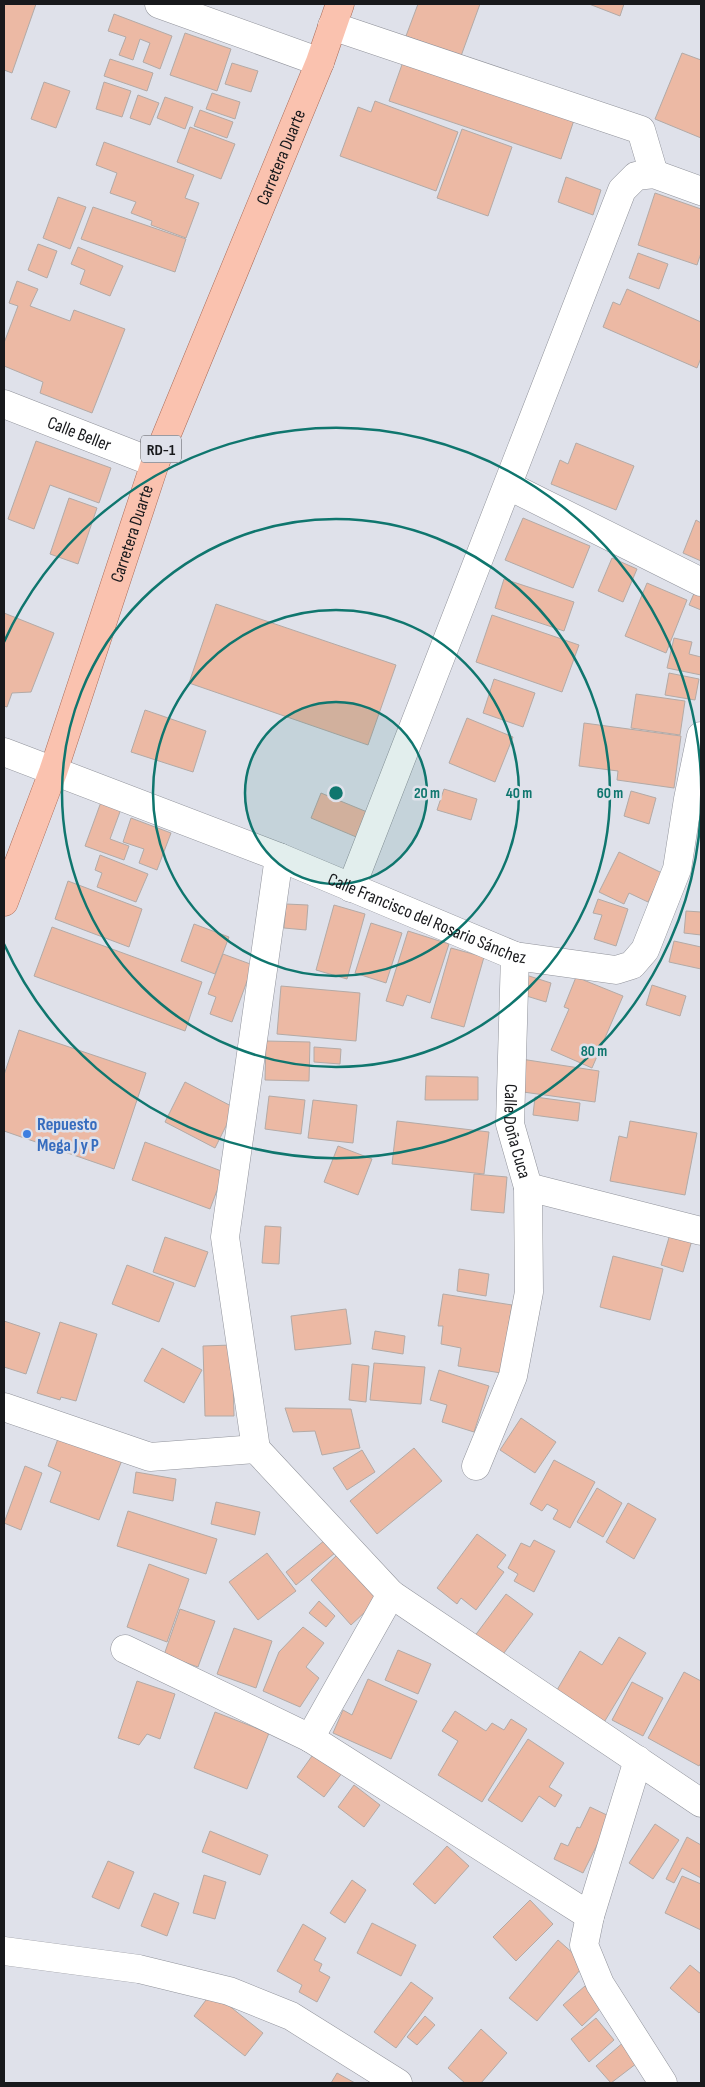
<svg xmlns="http://www.w3.org/2000/svg" width="705" height="2087" font-family="'Sofia Sans Condensed',sans-serif">
	<rect width="100%" height="100%" fill="#dfe1ea"/>
	<!-- building -->
	<g fill="#ecb9a4" stroke="#b3aaa6">
		<path d="M4 4H36L12 73 4 70Z"/>
		<path d="M418 4H480L461 56 406 36Z"/>
		<path d="M589 4H624L620 16Z"/>
		<path d="M114 14 172 36 160 69 143 62 150 43 140 39 133 60 119 55 126 37 108 31Z"/>
		<path d="M185 33 231 49 217 91 170 75Z"/>
		<path d="M682 53 701 60V138L655 119Z"/>
		<path d="M110 59 153 73 147 91 104 76Z"/>
		<path d="M404 59 575 117 561 159 389 101Z"/>
		<path d="M232 63 258 71 251 92 225 84Z"/>
		<path d="M44 82 70 91 56 128 31 119Z"/>
		<path d="M104 82 131 91 122 117 96 109Z"/>
		<path d="M212 93 240 102 235 119 206 109Z"/>
		<path d="M138 95 159 103 150 125 130 118Z"/>
		<path d="M165 97 193 107 185 129 157 118Z"/>
		<path d="M375 101 458 132 436 191 340 156 358 107 371 112Z"/>
		<path d="M200 110 233 122 227 138 194 126Z"/>
		<path d="M190 127 235 144 221 179 177 162Z"/>
		<path d="M462 129 512 147 488 216 437 198Z"/>
		<path d="M104 142 194 175 185 198 199 203 186 238 151 225 152 221 131 213 136 202 110 193 117 173 96 165Z"/>
		<path d="M566 177 601 190 593 215 558 202Z"/>
		<path d="M655 193 701 209V253L697 265 638 245Z"/>
		<path d="M58 197 86 207 70 249 43 238Z"/>
		<path d="M93 207 186 239 175 272 81 239Z"/>
		<path d="M38 244 57 251 47 278 28 270Z"/>
		<path d="M78 247 123 266 110 296 80 284 85 270 71 264Z"/>
		<path d="M638 253 668 264 659 289 629 278Z"/>
		<path d="M17 281 38 289 30 306 70 321 74 310 125 329 92 413 40 393 43 382 4 366V343L18 306 9 303Z"/>
		<path d="M627 289 701 322V358L697 368 603 327 613 302 620 305Z"/>
		<path d="M36 441 111 468 99 503 50 485 34 529 8 519Z"/>
		<path d="M576 443 634 466 616 510 551 484 560 460 568 464Z"/>
		<path d="M69 498 97 508 78 564 50 554Z"/>
		<path d="M523 518 590 546 573 588 505 560Z"/>
		<path d="M696 520 701 523V561L683 553Z"/>
		<path d="M612 558 637 569 623 602 598 591Z"/>
		<path d="M504 579 574 602 564 631 495 608Z"/>
		<path d="M647 583 687 600 666 653 625 636Z"/>
		<path d="M695 591 701 594V610L689 605Z"/>
		<path d="M216 604 396 665 368 745 189 683Z"/>
		<path d="M4 613 54 633 31 692 12 693 7 707 4 706Z"/>
		<path d="M492 615 579 645 562 692 476 662Z"/>
		<path d="M674 638 692 642 689 654 701 657V675L667 668Z"/>
		<path d="M669 673 699 679 695 700 665 695Z"/>
		<path d="M494 679 535 693 523 727 483 713Z"/>
		<path d="M636 694 685 701 680 735 631 728Z"/>
		<path d="M145 710 206 731 193 772 131 752Z"/>
		<path d="M467 718 513 737 495 782 449 763Z"/>
		<path d="M584 723 681 736 674 788 617 780 618 771 579 766Z"/>
		<path d="M444 789 477 799 471 820 437 810Z"/>
		<path d="M631 791 656 798 649 824 624 816Z"/>
		<path d="M321 793 372 814 361 839 311 818Z"/>
		<path d="M101 802 121 809 110 839 129 846 124 860 85 846Z"/>
		<path d="M131 818 171 833 157 870 139 863 144 849 123 842Z"/>
		<path d="M619 852 662 873 648 902 629 893 624 904 599 892Z"/>
		<path d="M100 855 148 874 136 902 97 887 102 873 95 870Z"/>
		<path d="M68 881 142 909 129 947 55 919Z"/>
		<path d="M598 899 628 909 616 946 594 939 602 915 593 913Z"/>
		<path d="M286 904 308 905 306 930 284 928Z"/>
		<path d="M334 905 365 914 347 979 316 970Z"/>
		<path d="M686 911 701 912V935L684 933Z"/>
		<path d="M371 923 402 933 386 983 355 973Z"/>
		<path d="M194 924 229 937 215 974 181 961Z"/>
		<path d="M52 927 202 982 185 1031 34 976Z"/>
		<path d="M408 931 449 944 430 1003 407 995 403 1006 386 1001Z"/>
		<path d="M674 941 701 947V969L669 962Z"/>
		<path d="M451 948 484 957 464 1027 431 1018Z"/>
		<path d="M223 954 253 965 232 1022 210 1014 216 997 208 994Z"/>
		<path d="M526 975 551 983 546 1002 520 994Z"/>
		<path d="M576 977 623 996 592 1068 551 1050 569 1009 564 1007Z"/>
		<path d="M652 985 686 996 680 1016 646 1005Z"/>
		<path d="M281 986 360 993 356 1041 277 1034Z"/>
		<path d="M19 1030 146 1073 114 1169 4 1131V1075Z"/>
		<path d="M266 1041 310 1042 309 1081 265 1080Z"/>
		<path d="M314 1047 341 1049 340 1064 314 1062Z"/>
		<path d="M521 1059 599 1071 595 1102 516 1091Z"/>
		<path d="M426 1076 478 1077V1100H425Z"/>
		<path d="M185 1082 235 1108 215 1148 165 1122Z"/>
		<path d="M269 1096 305 1100 301 1134 265 1129Z"/>
		<path d="M535 1097 580 1103 578 1121 533 1115Z"/>
		<path d="M313 1100 357 1105 353 1143 308 1138Z"/>
		<path d="M397 1121 489 1132 484 1174 392 1164Z"/>
		<path d="M630 1121 697 1133 685 1195 610 1181 619 1136 627 1138Z"/>
		<path d="M145 1142 224 1172 210 1209 132 1180Z"/>
		<path d="M338 1146 372 1159 358 1195 324 1182Z"/>
		<path d="M474 1174 507 1177 504 1213 471 1210Z"/>
		<path d="M265 1226 281 1227 279 1264 262 1263Z"/>
		<path d="M670 1234 692 1240 683 1272 661 1265Z"/>
		<path d="M165 1237 208 1252 195 1287 153 1272Z"/>
		<path d="M613 1256 663 1269 650 1320 600 1307Z"/>
		<path d="M127 1265 174 1283 159 1322 112 1304Z"/>
		<path d="M459 1269 489 1274 486 1296 457 1291Z"/>
		<path d="M443 1294 512 1305 501 1373 458 1366 461 1348 441 1344 443 1326H438Z"/>
		<path d="M346 1309 351 1344 295 1350 291 1316Z"/>
		<path d="M4 1321 40 1333 26 1374 4 1367Z"/>
		<path d="M60 1322 97 1334 76 1401 61 1397 60 1400 37 1393Z"/>
		<path d="M375 1331 405 1336 403 1354 372 1349Z"/>
		<path d="M232 1345 234 1416H205L203 1346Z"/>
		<path d="M162 1348 202 1370 184 1403 144 1381Z"/>
		<path d="M374 1363 425 1367 421 1404 370 1400Z"/>
		<path d="M352 1364 369 1366 366 1402 349 1400Z"/>
		<path d="M439 1370 489 1386 474 1432 442 1422 447 1405 430 1400Z"/>
		<path d="M285 1408 351 1409 360 1448 322 1455 315 1431 293 1432Z"/>
		<path d="M521 1418 556 1442 535 1473 500 1450Z"/>
		<path d="M59 1436 122 1460 99 1520 50 1502 61 1472 48 1466Z"/>
		<path d="M414 1448 442 1481 377 1534 350 1501Z"/>
		<path d="M362 1450 375 1472 347 1490 333 1468Z"/>
		<path d="M554 1460 595 1482 570 1528 553 1519 558 1510 547 1504 542 1511 530 1504Z"/>
		<path d="M25 1466 42 1473 21 1530 4 1523Z"/>
		<path d="M136 1472 176 1479 173 1501 133 1493Z"/>
		<path d="M597 1488 622 1503 603 1537 577 1522Z"/>
		<path d="M216 1502 260 1512 255 1535 211 1524Z"/>
		<path d="M628 1503 656 1519 634 1559 606 1542Z"/>
		<path d="M128 1511 217 1539 206 1574 117 1546Z"/>
		<path d="M477 1534 506 1555 497 1567 504 1572 476 1610 461 1598 457 1604 437 1588Z"/>
		<path d="M325 1540 335 1553 296 1585 286 1572Z"/>
		<path d="M534 1540 555 1551 534 1592 514 1581 518 1574 508 1568 521 1543 530 1547Z"/>
		<path d="M267 1553 296 1591 258 1620 229 1582Z"/>
		<path d="M338 1554 379 1599 351 1625 311 1580Z"/>
		<path d="M149 1564 189 1579 167 1642 127 1627Z"/>
		<path d="M506 1594 533 1614 501 1657 474 1637Z"/>
		<path d="M319 1601 335 1616 326 1627 309 1613Z"/>
		<path d="M180 1609 215 1621 198 1667 164 1655Z"/>
		<path d="M303 1627 324 1643 306 1667 319 1678 300 1707 263 1691 279 1652Z"/>
		<path d="M234 1628 272 1641 256 1688 217 1674Z"/>
		<path d="M619 1637 646 1653 603 1724 554 1695 580 1651 602 1665Z"/>
		<path d="M398 1650 431 1664 418 1694 385 1680Z"/>
		<path d="M684 1672 701 1681V1763L699 1766 648 1738Z"/>
		<path d="M368 1679 417 1701 391 1759 333 1733 343 1710 352 1715Z"/>
		<path d="M137 1681 175 1694 160 1739 147 1734 139 1745 118 1738Z"/>
		<path d="M632 1682 663 1698 643 1736 612 1720Z"/>
		<path d="M455 1711 486 1731 492 1723 504 1730 511 1719 527 1729 482 1802 438 1775 458 1741 442 1731Z"/>
		<path d="M215 1712 269 1733 247 1789 194 1768Z"/>
		<path d="M528 1739 564 1763 549 1787 562 1795 555 1807 539 1796 522 1822 488 1800Z"/>
		<path d="M317 1749 345 1769 324 1797 297 1777Z"/>
		<path d="M354 1785 380 1805 364 1827 338 1807Z"/>
		<path d="M590 1807 611 1817 583 1873 554 1859 561 1843 568 1846 577 1827 580 1828Z"/>
		<path d="M655 1824 679 1840 653 1879 629 1863Z"/>
		<path d="M210 1831 268 1855 260 1875 202 1852Z"/>
		<path d="M687 1837 701 1845V1878L682 1868 674 1883 666 1879Z"/>
		<path d="M447 1846 469 1866 435 1904 413 1884Z"/>
		<path d="M108 1861 134 1872 119 1909 92 1897Z"/>
		<path d="M204 1875 226 1882 215 1919 193 1913Z"/>
		<path d="M682 1876 701 1884V1930L665 1913Z"/>
		<path d="M352 1880 366 1890 345 1923 330 1913Z"/>
		<path d="M154 1893 179 1903 167 1936 141 1926Z"/>
		<path d="M530 1900 553 1924 516 1961 493 1937Z"/>
		<path d="M372 1923 416 1945 401 1976 357 1953Z"/>
		<path d="M303 1924 326 1938 314 1960 322 1964 319 1971 330 1977 317 2002 299 1992 302 1985 277 1971Z"/>
		<path d="M558 1940 575 1955 580 1970 537 2021 509 1998Z"/>
		<path d="M690 1965 701 1974V2011L699 2013 670 1988Z"/>
		<path d="M411 1982 433 1998 396 2048 374 2032Z"/>
		<path d="M585 1986 601 2008 582 2026 563 2005Z"/>
		<path d="M212 1992 263 2033 245 2056 194 2016Z"/>
		<path d="M425 2016 435 2025 417 2045 407 2037Z"/>
		<path d="M596 2018 614 2040 589 2062 571 2039Z"/>
		<path d="M481 2029 507 2053 481 2083H465L448 2068Z"/>
		<path d="M625 2041 641 2060 611 2083 596 2066Z"/>
		<path d="M337 2073 355 2083H331Z"/>
	</g>
	<g fill="none" stroke-linecap="round" stroke-linejoin="round">
		<defs>
			<g id="minor">
				<path d="M159 4 320 62"/>
				<path d="M332 26 641 130 654 174"/>
				<path id="s1" d="M4 404 155 463"/>
				<path d="M509 486 701 582"/>
				<path id="s2" d="M4 752 279 857 515 956 616 970 632 965 645 950 677 869 688 799 701 736"/>
				<path d="M279 857 225 1237 256 1449 391 1594 701 1803"/>
				<path d="M351 888 622 190 636 176 654 174 701 191"/>
				<path id="s3" d="M515 956 510 1124 528 1187 701 1231"/>
				<path d="M4 1407 150 1457 256 1449"/>
				<path d="M476 1466 513 1376 529 1292 528 1187"/>
				<path d="M125 1649 310 1738 590 1916"/>
				<path d="M310 1738 391 1594"/>
				<path d="M638 1760 590 1916 584 1945 600 1984 663 2083"/>
				<path d="M4 1951 139 1969 229 1991 291 2016 398 2083"/>
			</g>
			<g id="major">
				<path id="s4" d="M4 902 53 772 155 463 320 62 340 4"/>
			</g>
		</defs>
		<!-- minor casing -->
		<use href="#minor" stroke="#91939b" stroke-width="29"/>
		<!-- major casing -->
		<use href="#major" stroke="#a96c59" stroke-width="29"/>
		<!-- minor -->
		<use href="#minor" stroke="#fff" stroke-width="28"/>
		<!-- major -->
		<use href="#major" stroke="#fac2af" stroke-width="28"/>
	</g>
	<!-- distance rings -->
	<circle cx="336" cy="793" r="91" fill="#0f766e" fill-opacity=".12"/>
	<g fill="none" stroke="#0f766e" stroke-width="2.5">
		<circle cx="336" cy="793" r="91"/>
		<circle cx="336" cy="793" r="183"/>
		<circle cx="336" cy="793" r="274"/>
		<path d="M4 642A365 365 0 1 1 4 944"/>
	</g>
	<!-- markers -->
	<circle fill="#3f7fe0" stroke="#dfe1ea" stroke-width="2" cx="27" cy="1134" r="5"/>
	<g text-anchor="middle" stroke-width="5" stroke-linejoin="round" paint-order="stroke">
		<!-- shield labels -->
		<rect fill="#dfe1ea" stroke="#54555a" stroke-width="1" x="141" y="435.5" width="40" height="27" rx="4"/>
		<g font-size="16" font-weight="bold" fill="#18191c">
			<text x="161" y="455">RD-1</text>
		</g>
		<!-- street labels -->
		<g font-size="18" fill="#18191c" stroke="#dfe1ea">
			<text dy="6" stroke="none"><textPath href="#s4" startOffset="795">Carretera Duarte</textPath></text>
			<text dy="6" stroke="none"><textPath href="#s1" startOffset="81">Calle Beller</textPath></text>
			<text dy="6" stroke="none"><textPath href="#s4" startOffset="390">Carretera Duarte</textPath></text>
			<text dy="6" stroke="none"><textPath href="#s2" startOffset="455">Calle Francisco del Rosario Sánchez</textPath></text>
			<text dy="6" stroke="none"><textPath href="#s3" startOffset="176">Calle Doña Cuca</textPath></text>
		</g>
		<!-- shop labels -->
		<g font-size="18" font-weight="bold" fill="#366cbe" stroke="#dfe1ea" text-anchor="start">
			<text x="37" y="1130">Repuesto<tspan x="37" dy="21">Mega J y P</tspan></text>
		</g>
	</g>
	<circle cx="336" cy="793" r="8" fill="#0f766e" stroke="#dfe1ea" stroke-width="2.5"/>
	<g font-size="15" text-anchor="middle" font-weight="bold" fill="#0f766e" stroke="#dfe1ea" stroke-width="5" stroke-linejoin="round" paint-order="stroke">
		<text x="427" y="798">20 m</text>
		<text x="519" y="798">40 m</text>
		<text x="610" y="798">60 m</text>
		<text x="594" y="1056">80 m</text>
	</g>
	<!-- border -->
	<rect width="705" height="2087" fill="none" stroke="#18191c" stroke-width="10"/>
</svg>
